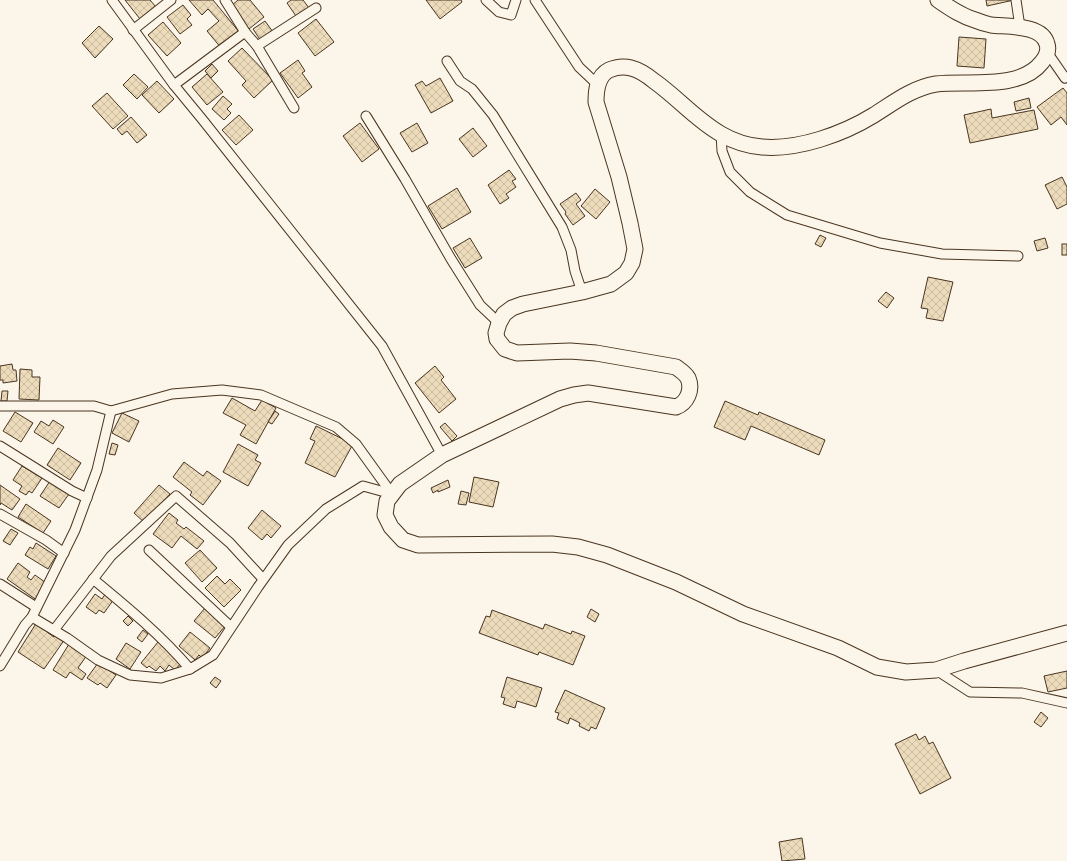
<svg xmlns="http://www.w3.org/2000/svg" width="1067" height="861" font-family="'Open Sans',sans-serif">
	<defs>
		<pattern id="building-cross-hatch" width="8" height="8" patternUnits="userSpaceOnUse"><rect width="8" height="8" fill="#ecdcbc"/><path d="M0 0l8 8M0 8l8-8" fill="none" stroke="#ccbda1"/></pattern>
	</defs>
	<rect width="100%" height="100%" fill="#fbf6e9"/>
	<!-- building -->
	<g fill="url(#building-cross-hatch)" stroke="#4a3520">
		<path d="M125 0H150L156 7 140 19Z"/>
		<path d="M189 0H213L240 33 222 49 207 31 219 21 208 9 202 15Z"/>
		<path d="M238 0H250L264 17 249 29 231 6Z"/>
		<path d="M291 0H303L309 8 296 16 287 3Z"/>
		<path d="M426 0H461L462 2 440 19Z"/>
		<path d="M986 0H1014L987 6Z"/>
		<path d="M183 5 191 15 187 19 192 25 180 34 167 17Z"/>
		<path d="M316 19 334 42 315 56 298 33Z"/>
		<path d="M265 21 273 32 261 41 253 29Z"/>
		<path d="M163 22 181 43 167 56 148 35Z"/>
		<path d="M99 26 113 39 95 58 82 43Z"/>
		<path d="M959 37 986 39 984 68 957 66Z"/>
		<path d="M242 48 273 80 254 98 242 85 246 81 228 61Z"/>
		<path d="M298 60 305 71 302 73 312 87 298 98 280 73Z"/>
		<path d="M212 64 218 71 211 78 205 71Z"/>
		<path d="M134 74 148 87 137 99 123 85Z"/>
		<path d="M207 74 223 92 207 105 192 87Z"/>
		<path d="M440 78 453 101 431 113 415 85 422 81 426 86Z"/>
		<path d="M157 81 174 99 159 113 142 95Z"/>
		<path d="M1063 88 1067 93V125L1061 117 1051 125 1037 107Z"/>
		<path d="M107 93 128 116 113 129 92 106Z"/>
		<path d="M223 96 232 104 227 109 231 113 224 120 212 109Z"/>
		<path d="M1029 98 1031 108 1016 111 1014 102Z"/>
		<path d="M991 109 992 118 1034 110 1038 129 970 143 964 115Z"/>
		<path d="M239 115 253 130 236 145 222 130Z"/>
		<path d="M131 117 147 135 137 143 127 131 122 135 117 129Z"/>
		<path d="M360 123 379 149 362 162 343 136Z"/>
		<path d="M417 123 428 143 412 152 400 133Z"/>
		<path d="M473 128 487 146 473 157 459 139Z"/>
		<path d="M509 170 516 179 512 181 516 187 506 194 509 198 500 204 488 185Z"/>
		<path d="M1062 177 1067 187V204L1057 209 1045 185Z"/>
		<path d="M457 188 471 212 442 229 428 206Z"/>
		<path d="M595 189 610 202 596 219 581 206Z"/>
		<path d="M576 193 581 200 576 204 585 216 573 225 565 214 566 212 560 204Z"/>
		<path d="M820 235 826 238 821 247 815 244Z"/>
		<path d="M470 238 482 258 465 268 453 248Z"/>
		<path d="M1045 238 1048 248 1037 251 1034 241Z"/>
		<rect x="1062" y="244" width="5" height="11"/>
		<path d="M928 277 953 282 943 321 926 318 928 309 921 308Z"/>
		<path d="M886 292 894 298 887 308 878 301Z"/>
		<path d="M12 364 13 370H16L17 381 3 383V380H0V366Z"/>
		<path d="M435 366 444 377 441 380 456 399 439 413 415 383Z"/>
		<path d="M20 369 32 370V377H40L39 400 19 399Z"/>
		<path d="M2 391H8L7 401H1Z"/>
		<path d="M232 398 255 411 262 400 276 408 256 444 240 435 246 425 223 413Z"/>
		<path d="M725 401 758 415 759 412 825 440 819 455 751 426 745 440 714 427Z"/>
		<path d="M275 411 279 414 272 424 268 422Z"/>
		<path d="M15 412 33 423 21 442 3 431Z"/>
		<path d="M122 413 139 421 129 442 112 433Z"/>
		<path d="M53 420 64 427 53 444 34 432 41 421 49 426Z"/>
		<path d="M445 423 457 436 452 441 440 427Z"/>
		<path d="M316 426 353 444 335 477 305 463 315 441 310 439Z"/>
		<path d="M112 443 118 445 115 455 109 454Z"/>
		<path d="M238 444 258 455 255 460 261 463 248 486 223 472Z"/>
		<path d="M58 448 81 463 70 480 47 465Z"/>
		<path d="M184 462 203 476 207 471 221 481 203 505 190 495 192 492 173 477Z"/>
		<path d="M22 466 42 478 32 493 29 491 26 495 19 491 22 486 13 480Z"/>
		<path d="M474 477 499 482 493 507 469 502Z"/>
		<path d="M448 480 450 487 438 492V490L433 493 431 488Z"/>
		<path d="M50 481 69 494 59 508 40 496Z"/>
		<path d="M0 485 20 499 12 510 1 503 0 505Z"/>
		<path d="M159 485 170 494 145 523 134 513Z"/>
		<path d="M461 491 469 493 466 505 458 504Z"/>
		<path d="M26 504 51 521 43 533 18 517Z"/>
		<path d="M262 510 281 526 271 538 267 534 262 540 248 528Z"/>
		<path d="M169 513 178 520 176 523 184 529 186 527 204 541 197 549 181 536 172 548 153 534Z"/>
		<path d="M11 529 18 533 10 545 3 541Z"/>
		<path d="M36 543 56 556 48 569 25 555 30 547 33 549Z"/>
		<path d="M200 550 217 568 202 582 185 563Z"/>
		<path d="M18 563 30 572 27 577 31 580 35 575 49 585 38 601 7 579Z"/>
		<path d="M217 576 225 584 230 579 241 590 224 607 205 588Z"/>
		<path d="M106 593 114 599 104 613 99 610 96 614 86 607 95 594 102 599Z"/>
		<path d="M205 608 226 625 215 638 194 621Z"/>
		<path d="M591 609 599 614 595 622 587 617Z"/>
		<path d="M492 610 543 629 545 624 571 634 572 631 585 636 573 665 539 652 538 655 479 633 486 616 490 617Z"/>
		<path d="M128 616 133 621 128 626 123 621Z"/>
		<path d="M37 622 49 629 47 632 54 637 56 633 65 639 44 669 18 652Z"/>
		<path d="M143 630 148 634 142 642 137 638Z"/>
		<path d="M190 632 210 648 202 658 199 655 195 660 179 646Z"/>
		<path d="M158 642 182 662 175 670 169 665 165 671 160 666 156 671 149 666 147 668 141 663Z"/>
		<path d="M126 643 141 652 130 669 116 659Z"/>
		<path d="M69 644 87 655 78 668 86 674 82 680 70 672 66 678 53 670Z"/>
		<path d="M98 663 116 675 107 688 100 683 98 685 87 678Z"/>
		<path d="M1067 671V688L1048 692 1044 676Z"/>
		<path d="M215 677 221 681 216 688 210 683Z"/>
		<path d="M507 677 542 688 536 707 517 701 515 708 503 704 505 698 501 697Z"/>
		<path d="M565 690 605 708 596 729 591 727 589 731 579 726 580 723 570 718 568 724 557 719 559 713 555 712Z"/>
		<path d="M1041 712 1048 718 1041 727 1034 722Z"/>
		<path d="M916 734 919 740 925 736 929 744 933 742 951 778 920 794 895 744Z"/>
		<path d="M802 838 805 859 782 861 779 842Z"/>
	</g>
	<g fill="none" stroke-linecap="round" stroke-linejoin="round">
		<defs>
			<g id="street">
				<path d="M112 0 174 85 202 119 382 346 442 455"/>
				<path d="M225 0 245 32 257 46 294 108"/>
				<path d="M486 0 499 12 511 15 516 0"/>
				<path d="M535 0 579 67 598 85"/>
				<path d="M1016 0 1020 27"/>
				<path d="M133 30 171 0"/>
				<path d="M257 46 316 8"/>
				<path d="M1047 52 1065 78 1067 77"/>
				<path d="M447 61 460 81 472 89 493 115 562 227 571 250 575 271 582 292"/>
				<path d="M174 85 245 32"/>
				<path d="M366 116 405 179 451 259 480 305 499 323"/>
				<path d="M721 134 722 151 730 172 750 192 787 215 880 243 942 254 1018 256"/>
				<path d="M0 406H94L111 411 172 394 222 390 261 395 336 427 356 444 392 494"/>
				<path d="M0 446 72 491 87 498"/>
				<path d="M0 514 46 540 64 553"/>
				<path d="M149 550 231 627"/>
				<path d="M93 579C127 607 161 635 190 669"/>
				<path d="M0 584 36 607"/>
				<path d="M32 617 67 638 98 660 130 675 161 678 190 669 213 655 258 587 288 545 326 509 363 486 392 494"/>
				<path d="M54 630 111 556 176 496 230 543 263 579"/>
				<path d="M0 666 25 625 32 617 75 530 97 470 111 411"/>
				<path d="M936 670 970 692 1022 693 1067 703"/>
			</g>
			<path id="primary" d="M938 0C950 8 961 16 975 20 980 22 986 24 991 25 1007 27 1042 24 1047 44 1049 50 1046 57 1042 62 1020 91 967 80 936 84 912 88 893 103 874 115 843 134 799 150 762 147 749 146 733 141 721 134 696 120 677 97 654 81 648 76 639 70 631 68 624 66 616 67 609 70 597 76 596 91 596 102L619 177 630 223 635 249 632 263 626 273 611 284 582 292 523 304 512 308 504 314 499 323 496 333 497 339 505 349 517 353 570 351 596 353 676 367C680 370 685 373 688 378 693 390 687 403 676 407L588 393 574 395 560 399 442 455 400 484 387 501 385 515 391 527 403 540 418 545 552 544 578 547 607 555 676 582 743 614 838 648 877 667 906 672 936 670 964 661 1067 633"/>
		</defs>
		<!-- street casing -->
		<use href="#street" stroke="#4a3520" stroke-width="11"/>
		<!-- primary casing -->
		<use href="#primary" stroke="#4a3520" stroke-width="17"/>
		<!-- street -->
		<use href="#street" stroke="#fbf6e9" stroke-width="9"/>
		<!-- primary -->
		<use href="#primary" stroke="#fbf6e9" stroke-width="15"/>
	</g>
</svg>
